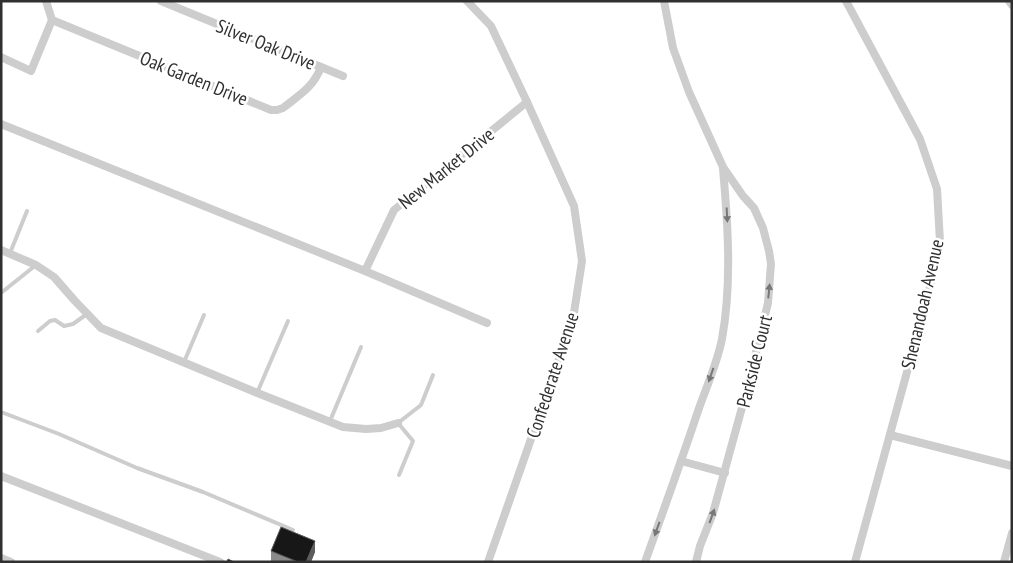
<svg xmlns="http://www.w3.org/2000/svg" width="1013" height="563" font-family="'PT Sans Narrow',sans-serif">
	<rect width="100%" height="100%" fill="#fff"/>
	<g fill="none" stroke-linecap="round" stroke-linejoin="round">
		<!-- lane -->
		<g stroke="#cdcdcd" stroke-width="4">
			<path d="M10 253 27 211"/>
			<path d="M1 293 36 265"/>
			<path d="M38 331 50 321 55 320 64 326 73 324 87 314"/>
			<path d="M184 362 204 315"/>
			<path d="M257 393 288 321"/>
			<path d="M1 412 59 434 137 468 203 492 293 530"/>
			<path d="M330 421 361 347"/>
			<path d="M399 475 413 441 398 423 421 405 433 375"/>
		</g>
		<!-- street -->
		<g stroke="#cdcdcd" stroke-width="8">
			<path d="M46 1 52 20"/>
			<path d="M161 1 343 76"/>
			<path d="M467 1 491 26 527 102 574 206 582 261 573 319 488 562"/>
			<path d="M664 1 673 48 689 92 723 167 743 196 754 208 763 228 769 251 771 264 768 303 746 393 713 513 700 546 696 562"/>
			<path d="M846 1 920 139 937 189 940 242 927 299 855 562"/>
			<path d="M1009 1 1012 5"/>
			<path d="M52 20 271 110H277L283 108C299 95 313 88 321 67"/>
			<path d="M1 57 31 71 52 20"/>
			<path d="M1 124 365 271 487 323"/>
			<path d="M1 250 36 265 54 277 75 301 101 328 255 392 343 427 366 429 381 428 398 423"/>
			<path d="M365 271 394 210 527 102"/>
			<path d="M890 435 1012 466"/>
			<path d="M681 461 725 473"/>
			<path d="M1 476 220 562"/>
			<path d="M1 558 11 562"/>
			<path d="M645 562C663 512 681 462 698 411 706 388 717 364 722 339 732 283 728 225 723 169"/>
			<path d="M1004 562 1012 533"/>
		</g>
	</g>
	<!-- wall -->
	<path fill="#8b8b8b" d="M271 551 315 552 311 562H271Z"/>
	<!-- shaded-wall -->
	<path fill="#5d5d5d" d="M315 541V552L311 562H306Z"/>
	<!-- building -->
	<g fill="#171717" stroke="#5d5d5d">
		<path d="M281 527 315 541 306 562H298L271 551Z"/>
		<path d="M228 559 234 562H227Z"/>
	</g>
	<!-- one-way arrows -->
	<defs><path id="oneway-solid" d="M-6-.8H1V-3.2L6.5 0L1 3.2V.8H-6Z" transform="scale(1.25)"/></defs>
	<g fill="#777">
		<use href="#oneway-solid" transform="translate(727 215) rotate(87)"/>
		<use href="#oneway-solid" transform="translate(769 291) rotate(-84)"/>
		<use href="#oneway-solid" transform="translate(711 375) rotate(109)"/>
		<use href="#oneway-solid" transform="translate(712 516) rotate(-70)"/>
		<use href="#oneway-solid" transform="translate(657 529) rotate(110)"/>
	</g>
	<g text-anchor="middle" stroke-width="5" stroke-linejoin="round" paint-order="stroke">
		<!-- street labels -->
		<g font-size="19" fill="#303030" stroke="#fff">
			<text transform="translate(266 44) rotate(22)" y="7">Silver Oak Drive</text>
			<text transform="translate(194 78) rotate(22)" y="7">Oak Garden Drive</text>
			<text transform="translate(446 168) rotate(-39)" y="7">New Market Drive</text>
			<text transform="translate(922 304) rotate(-77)" y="7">Shenandoah Avenue</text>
			<text transform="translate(754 361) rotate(-76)" y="7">Parkside Court</text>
			<text transform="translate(552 375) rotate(-72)" y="7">Confederate Avenue</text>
		</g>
	</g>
	<!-- border -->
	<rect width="1013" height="563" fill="none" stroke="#303030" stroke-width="5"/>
</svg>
